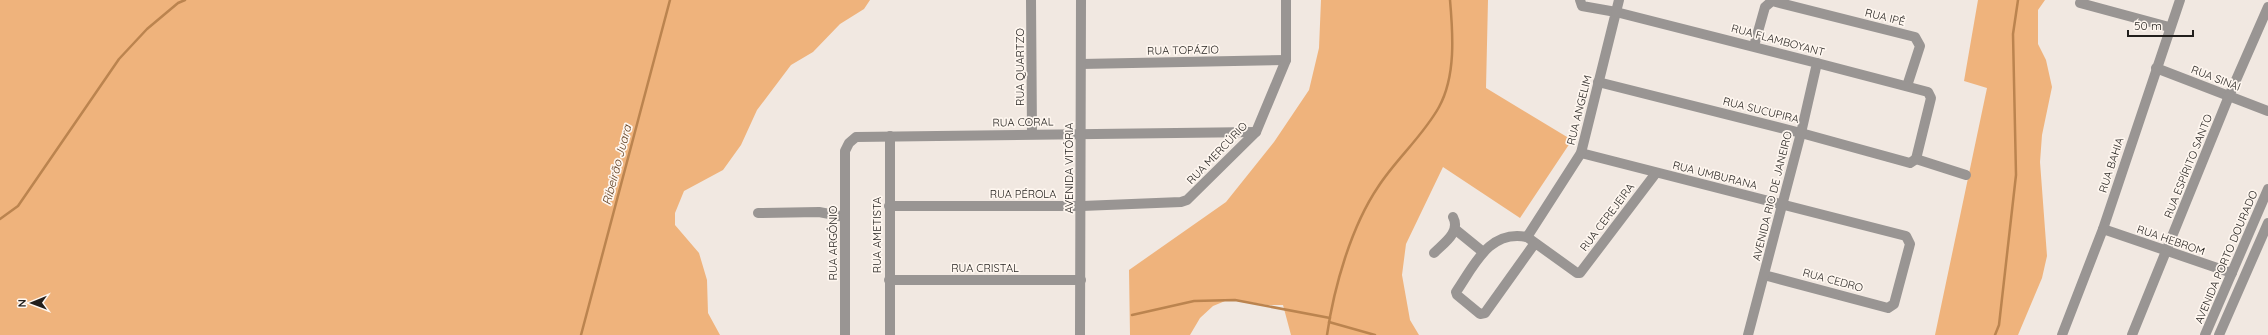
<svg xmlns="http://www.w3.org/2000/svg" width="2268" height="335" font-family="Quicksand,sans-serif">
	<rect width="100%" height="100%" fill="#f1e8e1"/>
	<!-- green -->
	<g fill="#efb37c">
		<path d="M0 0H870L864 9 840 24 813 52 791 65 757 110 741 145 723 170 684 191 675 213V225L699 253 707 280 708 313 720 335H0Z"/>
		<path d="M1321 0H1488L1486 88 1572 140 1520 218 1443 167 1406 244 1402 275 1410 320 1419 335H1291L1283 305H1267L1230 299 1213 306 1200 318 1190 335H1130L1129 270 1226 202 1274 142 1309 90 1319 48Z"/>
		<path d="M1978 0H2045L2038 10V44L2046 60 2052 87 2042 135 2040 162 2047 256 2042 278 2018 335H1935L1987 88 1964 81Z"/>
	</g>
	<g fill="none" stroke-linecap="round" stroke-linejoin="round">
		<!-- stream -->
		<g stroke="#bb844f" stroke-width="2.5">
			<path d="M0 219 18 206 119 59 147 29 178 3 185 0"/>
			<path d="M1132 315 1194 301 1235 300 1330 318"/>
			<path d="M1329 322 1375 335"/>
			<path d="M581 335 670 0"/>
			<path d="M1327 335C1334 287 1351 227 1378 187 1396 159 1423 136 1439 107 1456 76 1453 34 1450 0"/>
			<path d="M1995 335 1999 325 2016 175 2013 34 2018 0"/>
		</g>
		<!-- minor -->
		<g stroke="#999593" stroke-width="10">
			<path d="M1031 0 1032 134"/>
			<path d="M2080 3 2169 27"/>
			<path d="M1754 46 1765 7 1772 1 1915 37 1920 46 1907 86"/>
			<path d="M1817 63 1928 92 1931 98 1916 159"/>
			<path d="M1081 64 1286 60"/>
			<path d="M2156 68 2268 111"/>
			<path d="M1598 82 1801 133 1910 163 1916 159"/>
			<path d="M1581 153 1906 236 1910 244 1894 304 1888 308 1764 275"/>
			<path d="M1916 159 1966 175"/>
			<path d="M889 206H1082L1181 202 1187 200 1256 132 1286 60V0"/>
			<path d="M758 213 819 212 845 217"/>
			<path d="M2103 229 2232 273"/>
			<path d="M1456 230 1483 252"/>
			<path d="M1527 237 1581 153 1616 12 1582 6 1580 0"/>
			<path d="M1535 243 1485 313 1480 314 1457 295 1456 292C1474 266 1489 229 1527 237L1577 273H1580L1656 173"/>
			<path d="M1434 253C1444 243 1461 232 1453 217"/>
			<path d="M889 280H1081"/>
			<path d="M845 335V151L849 143 856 137 1256 132"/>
			<path d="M890 335V136"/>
			<path d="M2062 335 2103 229 2180 0"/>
			<path d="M2132 335 2229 96 2268 7"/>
		</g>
		<!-- tertiary -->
		<g stroke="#999593" stroke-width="10">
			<path d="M1619 0 1616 12 1817 63 1801 133 1748 335"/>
			<path d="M1080 335 1081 0"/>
			<path d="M2205 335 2268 189"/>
			<path d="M2219 335 2268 223"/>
		</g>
	</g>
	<g text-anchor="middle" stroke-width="3.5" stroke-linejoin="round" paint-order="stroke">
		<!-- street labels -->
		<g font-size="11" fill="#221f1c" stroke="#fef6ef">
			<text transform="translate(1885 17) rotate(14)" y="4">RUA IPÊ</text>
			<text transform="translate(1778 40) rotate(15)" y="4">RUA FLAMBOYANT</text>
			<text transform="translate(1183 50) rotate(-1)" y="4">RUA TOPÁZIO</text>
			<text transform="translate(1020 67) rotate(-90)" y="4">RUA QUARTZO</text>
			<text transform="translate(2216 78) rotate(21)" y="4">RUA SINAI</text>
			<text transform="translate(1579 110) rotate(-76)" y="4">RUA ANGELIM</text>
			<text transform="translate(1761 110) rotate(14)" y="4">RUA SUCUPIRA</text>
			<text transform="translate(1023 122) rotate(-1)" y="4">RUA CORAL</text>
			<text transform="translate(1217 153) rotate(-46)" y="4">RUA MERCÚRIO</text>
			<text transform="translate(2111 165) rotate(-72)" y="4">RUA BAHIA</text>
			<text transform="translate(2188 166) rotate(-68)" y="4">RUA ESPÍRITO SANTO</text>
			<text transform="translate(1069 168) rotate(-90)" y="4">AVENIDA VITÓRIA</text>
			<text transform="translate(1715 175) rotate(14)" y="4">RUA UMBURANA</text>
			<text x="1023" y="198">RUA PÉROLA</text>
			<text transform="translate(1772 196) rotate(-76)" y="4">AVENIDA RIO DE JANEIRO</text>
			<text transform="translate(1607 217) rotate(-53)" y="4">RUA CEREJEIRA</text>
			<text transform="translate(877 235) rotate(-90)" y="4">RUA AMETISTA</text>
			<text transform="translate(2171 240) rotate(19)" y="4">RUA HEBROM</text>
			<text transform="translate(833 243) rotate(-90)" y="4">RUA ARGÔNIO</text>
			<text transform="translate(2226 257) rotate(-67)" y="4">AVENIDA PORTO DOURADO</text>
			<text x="985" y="272">RUA CRISTAL</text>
			<text transform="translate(1833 280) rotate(15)" y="4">RUA CEDRO</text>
		</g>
		<!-- water labels -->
		<g font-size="12" font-style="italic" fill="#5e3d1f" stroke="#fef6ef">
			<text transform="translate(617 165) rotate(-75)" y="4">Ribeirão Juara</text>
		</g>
	</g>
	<!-- north arrow -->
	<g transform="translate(32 303) rotate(269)" stroke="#fef6ef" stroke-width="3" paint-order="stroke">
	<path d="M0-3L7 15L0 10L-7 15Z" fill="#221f1c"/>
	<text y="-6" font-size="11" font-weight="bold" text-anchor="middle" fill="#221f1c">N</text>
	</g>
	<!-- scale -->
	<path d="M2128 30v6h65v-6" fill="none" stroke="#221f1c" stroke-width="2"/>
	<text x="2134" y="30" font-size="12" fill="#221f1c" stroke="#fef6ef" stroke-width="3" paint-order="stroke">50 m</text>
</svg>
